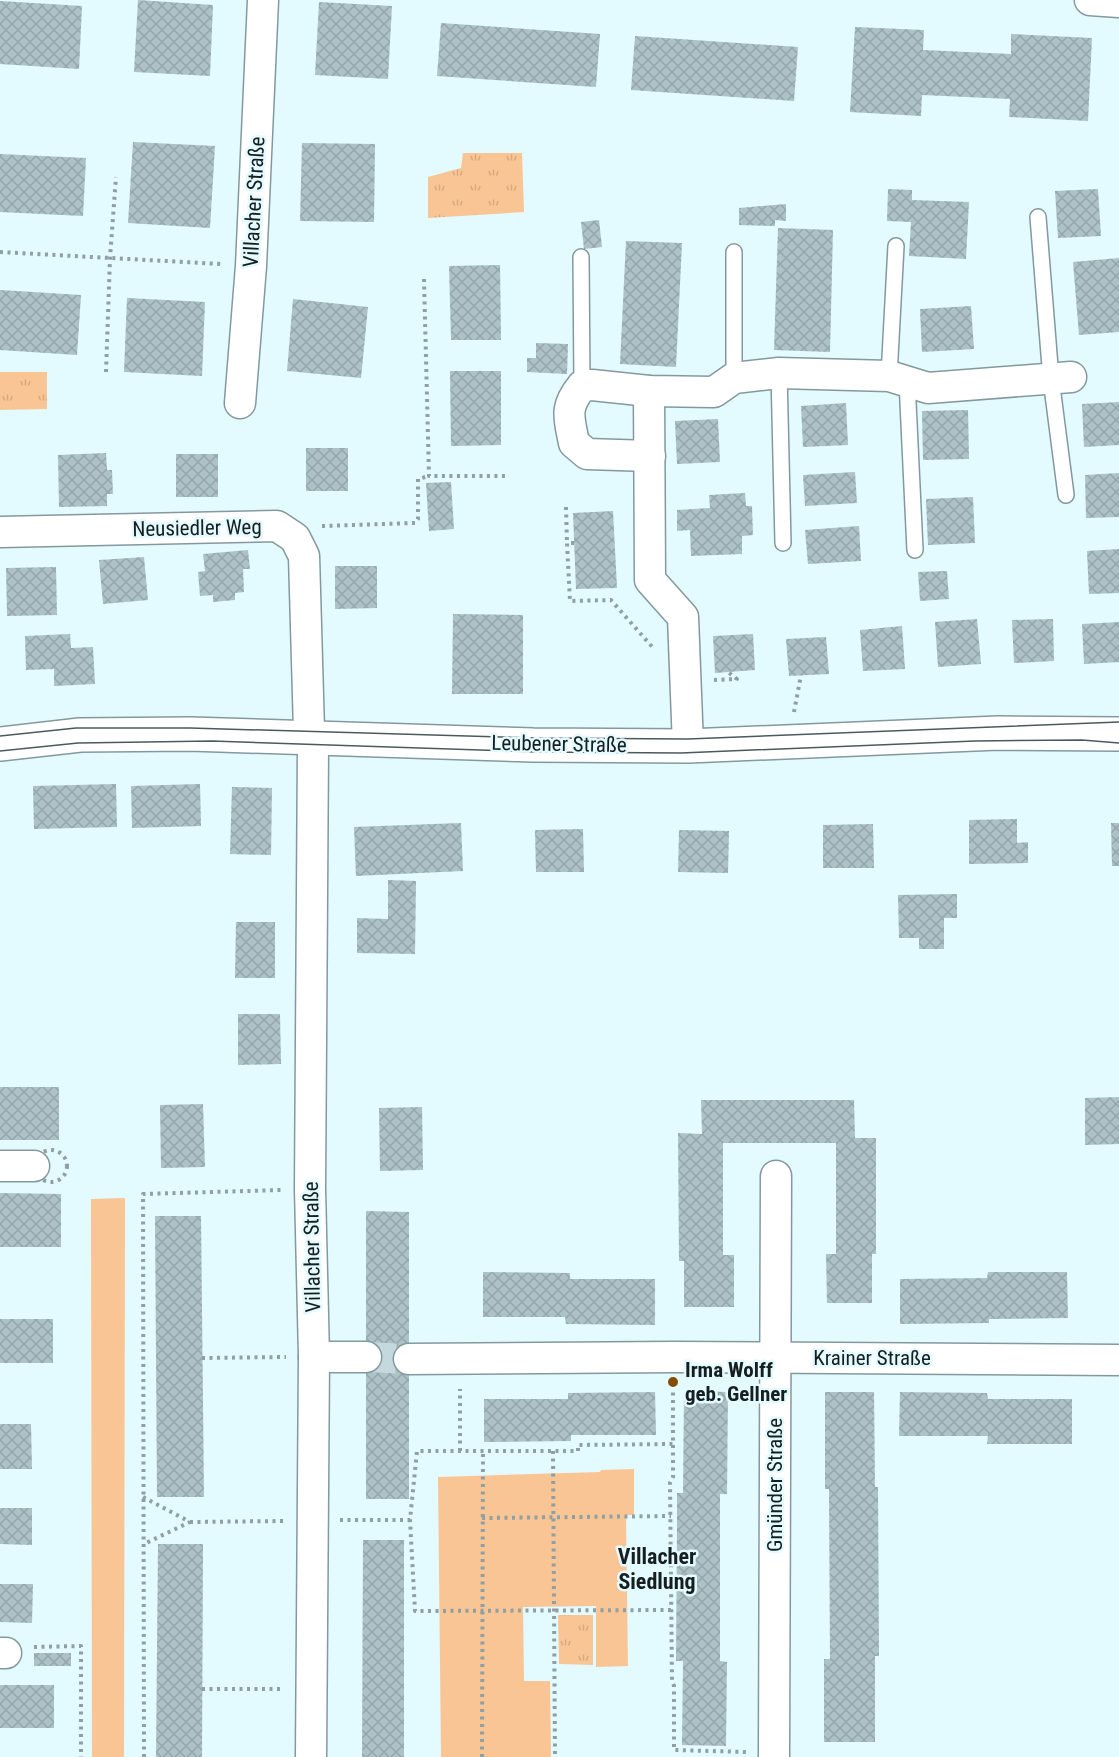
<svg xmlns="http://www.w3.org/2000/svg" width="1119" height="1757" font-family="'Roboto Condensed',sans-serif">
	<defs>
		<pattern id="grass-tufts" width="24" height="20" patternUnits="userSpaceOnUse" patternTransform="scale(1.5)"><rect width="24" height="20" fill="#fac594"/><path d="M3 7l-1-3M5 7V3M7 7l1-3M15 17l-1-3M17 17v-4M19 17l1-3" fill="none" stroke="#d6a97f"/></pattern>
		<pattern id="building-cross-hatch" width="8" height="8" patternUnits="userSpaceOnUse" patternTransform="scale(1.5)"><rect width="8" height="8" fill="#acc2c7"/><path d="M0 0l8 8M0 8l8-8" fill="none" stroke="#93a6ab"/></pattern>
	</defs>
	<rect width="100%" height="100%" fill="#e3faff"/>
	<!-- grass -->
	<g fill="url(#grass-tufts)">
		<path d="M463 153H522L524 212 428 218V177L461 168Z"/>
		<path d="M0 372H47V409L0 410Z"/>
		<path d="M558 1615H593V1665L559 1664Z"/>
	</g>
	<!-- garden -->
	<g fill="#fac594">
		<path d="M125 1198 124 1757H92L91 1199Z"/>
		<path d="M634 1469V1515H626L628 1666 596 1667V1606L523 1607 524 1681H550L551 1757H441L438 1477 600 1472 601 1470Z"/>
	</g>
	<!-- building -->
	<g fill="url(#building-cross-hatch)">
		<path d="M138 0 213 5 210 76 134 72Z"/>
		<path d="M0 1 82 6 79 69 0 64Z"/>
		<path d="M319 2 392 6 388 79 315 75Z"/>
		<path d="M441 23 600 34 596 87 437 76Z"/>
		<path d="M855 27 924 30 923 50 1011 54V34L1092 38 1088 121 1009 117 1010 99 922 95 921 116 850 112Z"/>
		<path d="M635 36 798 47 794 101 631 90Z"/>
		<path d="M133 142 215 146 210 228 128 223Z"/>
		<path d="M302 143 375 144 374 222 300 221Z"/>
		<path d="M0 154 86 158 83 216 0 212Z"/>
		<path d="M888 189 912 190V200L969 202 966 259 909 256 911 222 887 221Z"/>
		<path d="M1098 189 1101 236 1058 238 1055 191Z"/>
		<path d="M786 204V221L775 220V226L739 225V208Z"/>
		<path d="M599 220 602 247 584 249 581 222Z"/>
		<path d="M778 228 833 230 830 352 774 350Z"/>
		<path d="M626 241 682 243 676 367 620 364Z"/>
		<path d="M1119 258V332L1079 335 1073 262Z"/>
		<path d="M500 265 501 340H451L449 266Z"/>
		<path d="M0 290 81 295 77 355 0 350Z"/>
		<path d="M127 298 205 302 202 376 124 372Z"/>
		<path d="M293 299 368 307 361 378 287 371Z"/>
		<path d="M971 306 974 349 922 352 920 309Z"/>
		<path d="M536 343 568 344 567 374 527 372V358H536Z"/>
		<path d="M450 371H501V445L451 446Z"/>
		<path d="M1119 402V445L1084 447 1082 404Z"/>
		<path d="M846 403 848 445 803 447 801 406Z"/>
		<path d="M968 410 969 459 923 460 922 411Z"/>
		<path d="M718 419 720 462 677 464 675 421Z"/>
		<rect x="306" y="448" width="42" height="43"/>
		<path d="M106 453 107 470H112L113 494H107V506L59 507 58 455Z"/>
		<rect x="176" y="454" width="42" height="43"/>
		<path d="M855 472 857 503 805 506 803 475Z"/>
		<path d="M1119 473V517L1086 518 1085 475Z"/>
		<path d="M451 482 454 529 429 531 426 483Z"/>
		<path d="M745 493 746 506H752L753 535 742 536V554L691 556 690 530 677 531V510L710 508 709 495Z"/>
		<path d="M973 497 975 543 928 545 926 499Z"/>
		<path d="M613 511 617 588 576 589 573 513Z"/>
		<path d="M859 526 861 561 808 564 805 530Z"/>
		<path d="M1119 549V593L1089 594 1087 551Z"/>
		<path d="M248 550 250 569H243L244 592 235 593V600L213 602V595L200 596 198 572 205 571 203 554Z"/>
		<path d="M144 557 148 600 103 604 99 560Z"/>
		<path d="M335 566H377V608L335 609Z"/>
		<path d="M56 567 57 615 7 616 6 568Z"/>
		<path d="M947 571 949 599 920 601 918 572Z"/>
		<path d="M453 614 523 615V694H452Z"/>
		<path d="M977 619 981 664 938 667 935 622Z"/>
		<path d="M1053 619 1054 661 1014 663 1012 620Z"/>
		<path d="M1119 622V662L1084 664 1082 624Z"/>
		<path d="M902 626 905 669 863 671 860 630Z"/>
		<path d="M70 634 71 648 93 647 95 684 54 686V669L26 670 25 636Z"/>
		<path d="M753 634 755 670 715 673 713 636Z"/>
		<path d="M826 637 829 674 789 676 786 639Z"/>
		<path d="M116 784 117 827 34 829 33 786Z"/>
		<path d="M200 784 201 826 132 828 131 786Z"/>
		<path d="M232 787 272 788 271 855 230 854Z"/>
		<path d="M1017 819V843L1028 842V863L969 864V820Z"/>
		<path d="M461 823 463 871 356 876 354 827Z"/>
		<path d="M1111 823H1119V866H1112Z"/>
		<path d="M873 824 874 868H823V825Z"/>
		<path d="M583 829 584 872H536L535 830Z"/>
		<path d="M679 830 729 831 728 873 678 872Z"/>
		<path d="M388 880 416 881 415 954 357 953V918L388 919Z"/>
		<path d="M957 894V918H944V949H919V938H899L898 895Z"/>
		<path d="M236 922H275V978H235Z"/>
		<path d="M238 1014H280L281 1064 238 1065Z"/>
		<rect x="0" y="1087" width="59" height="53"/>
		<path d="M1119 1097V1144L1085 1145V1098Z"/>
		<path d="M701 1100H854L855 1138H876V1254H872V1303H827L826 1254H836V1143H723V1255H734V1307H684V1261H679L678 1133 702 1134Z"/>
		<path d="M203 1104 205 1167 161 1168 160 1105Z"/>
		<path d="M422 1107 423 1170 380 1171 379 1108Z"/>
		<path d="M0 1193 61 1194V1247H0Z"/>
		<path d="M366 1211 409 1212V1499H366Z"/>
		<path d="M155 1216H201L204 1497H157Z"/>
		<path d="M483 1272 570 1273V1279H655V1325L566 1324 565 1317H483Z"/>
		<path d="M988 1272H1067L1068 1318 989 1319V1323L900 1324V1279L987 1278Z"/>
		<rect x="0" y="1319" width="53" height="44"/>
		<path d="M684 1391 728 1392 727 1494H720V1661L727 1662 726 1746 682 1745 683 1661H676L677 1529V1493H683Z"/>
		<path d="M655 1392 656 1435H571V1441L484 1442V1399H568V1393Z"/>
		<path d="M825 1392H874L875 1487H878L879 1656H875V1742H824V1659H830L829 1489H825Z"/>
		<path d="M900 1392 987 1393 988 1399H1072V1444H987L988 1436H899Z"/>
		<path d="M0 1424H31L32 1469H0Z"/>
		<path d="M0 1508H32V1545L0 1544Z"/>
		<path d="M363 1540H404V1757H362Z"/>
		<path d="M158 1544H203L202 1757H156Z"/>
		<path d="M0 1584H33L32 1623 0 1622Z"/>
		<rect x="34" y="1653" width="37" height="13"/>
		<rect x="0" y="1685" width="54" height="43"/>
	</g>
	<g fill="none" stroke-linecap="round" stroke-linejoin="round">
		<!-- street-tunnel -->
		<path stroke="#c4d9de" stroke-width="30" stroke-dasharray="30 15" stroke-linecap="butt" d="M366 1357 409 1359"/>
		<defs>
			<g id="lane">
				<path d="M1038 217 1051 379 1066 495"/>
				<path d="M581 257 582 386"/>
				<path d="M779 373 783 543"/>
				<path d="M889 376 896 246"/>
				<path d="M734 378V252"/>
				<path d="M907 381 915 550"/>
			</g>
			<g id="street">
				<path d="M1090 0 1119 2"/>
				<path d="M649 391 650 580 683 617 688 746"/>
				<path d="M240 403 251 266 263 0"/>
				<path d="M650 456 587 454 574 443C569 417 564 408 582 386L592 385 649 391 714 392 734 378 779 373 889 376 928 388 1071 377"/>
				<path d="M0 532 277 526 295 538 304 556 309 731 313 746 310 1189 314 1357 311 1757"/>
				<path d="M0 1166H34"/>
				<path d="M314 1357H366"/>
				<path d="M409 1359 673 1357 1119 1360"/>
				<path d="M0 1653H6"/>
				<path d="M774 1757 776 1176"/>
			</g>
			<path id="secondary" d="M0 744 80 735 190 734 533 745 688 746 998 733 1119 734"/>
		</defs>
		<!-- lane casing -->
		<use href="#lane" stroke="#84999d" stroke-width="18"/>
		<!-- street casing -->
		<use href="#street" stroke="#84999d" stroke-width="33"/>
		<!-- secondary casing -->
		<use href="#secondary" stroke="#84999d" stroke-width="36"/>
		<!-- path -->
		<g stroke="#8fa0a4" stroke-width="4" stroke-dasharray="3 4.5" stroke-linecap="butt">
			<path d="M0 252 221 264"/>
			<path d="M424 279 429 476H509"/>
			<path d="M106 372 110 258 116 177"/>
			<path d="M566 507 567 543"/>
			<path d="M322 526 415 523 418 519V479L429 476"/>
			<path d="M574 543H567L570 601 611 600 654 649"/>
			<path d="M714 680 737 679 728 672"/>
			<path d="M794 712 801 675"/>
			<circle cx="51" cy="1166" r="16"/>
			<path d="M202 1358 286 1357"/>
			<path d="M673 1385V1477L670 1483 672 1681 674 1686V1750L746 1752"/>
			<path d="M460 1451V1389"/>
			<path d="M553 1451 555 1757"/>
			<path d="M143 1497 190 1522 144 1544"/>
			<path d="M482 1518 671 1516"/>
			<path d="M340 1520H410"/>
			<path d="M190 1522 285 1521"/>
			<path d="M671 1610 415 1611 410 1520 417 1451H578V1445L673 1444"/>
			<path d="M34 1647 81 1646V1757"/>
			<path d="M202 1689H282"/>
			<path d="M144 1757 143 1194 281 1190"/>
			<path d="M482 1757 483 1451"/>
		</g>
		<!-- lane -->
		<use href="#lane" stroke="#fff" stroke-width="15"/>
		<!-- street -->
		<use href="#street" stroke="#fff" stroke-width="30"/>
		<!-- secondary -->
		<use href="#secondary" stroke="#fff" stroke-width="33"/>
		<!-- tram -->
		<g stroke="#4d595b" stroke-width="1.5">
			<path d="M0 736 76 728H190L534 738 688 739 1119 722"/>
			<path d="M0 751 78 743 212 741 536 752 681 753 975 741 1082 740 1119 743"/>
		</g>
	</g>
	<!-- markers -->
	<circle fill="#864d00" stroke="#e3faff" stroke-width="2" cx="673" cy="1382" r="6"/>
	<g text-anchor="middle" stroke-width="5" stroke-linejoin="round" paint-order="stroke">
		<!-- street labels -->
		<g font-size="21" fill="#161e20" stroke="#e3faff">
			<text transform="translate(254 202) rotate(-87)" y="7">Villacher Straße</text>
			<text transform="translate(197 528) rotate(-1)" y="7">Neusiedler Weg</text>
			<text transform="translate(559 744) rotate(1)" y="7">Leubener Straße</text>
			<text transform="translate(312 1247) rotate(-91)" y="7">Villacher Straße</text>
			<text x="872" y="1365">Krainer Straße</text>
			<text transform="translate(775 1485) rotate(-90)" y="7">Gmünder Straße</text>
		</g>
		<!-- poi labels -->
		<g font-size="21" font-weight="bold" fill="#161e20" stroke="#e3faff" text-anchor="start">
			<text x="685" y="1377">Irma Wolff<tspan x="685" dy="24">geb. Gellner</tspan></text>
		</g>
		<!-- neighbourhood labels -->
		<g font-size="22" font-weight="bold" fill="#161e20" stroke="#e3faff">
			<text x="657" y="1564">Villacher<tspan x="657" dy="25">Siedlung</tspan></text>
		</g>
	</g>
</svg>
